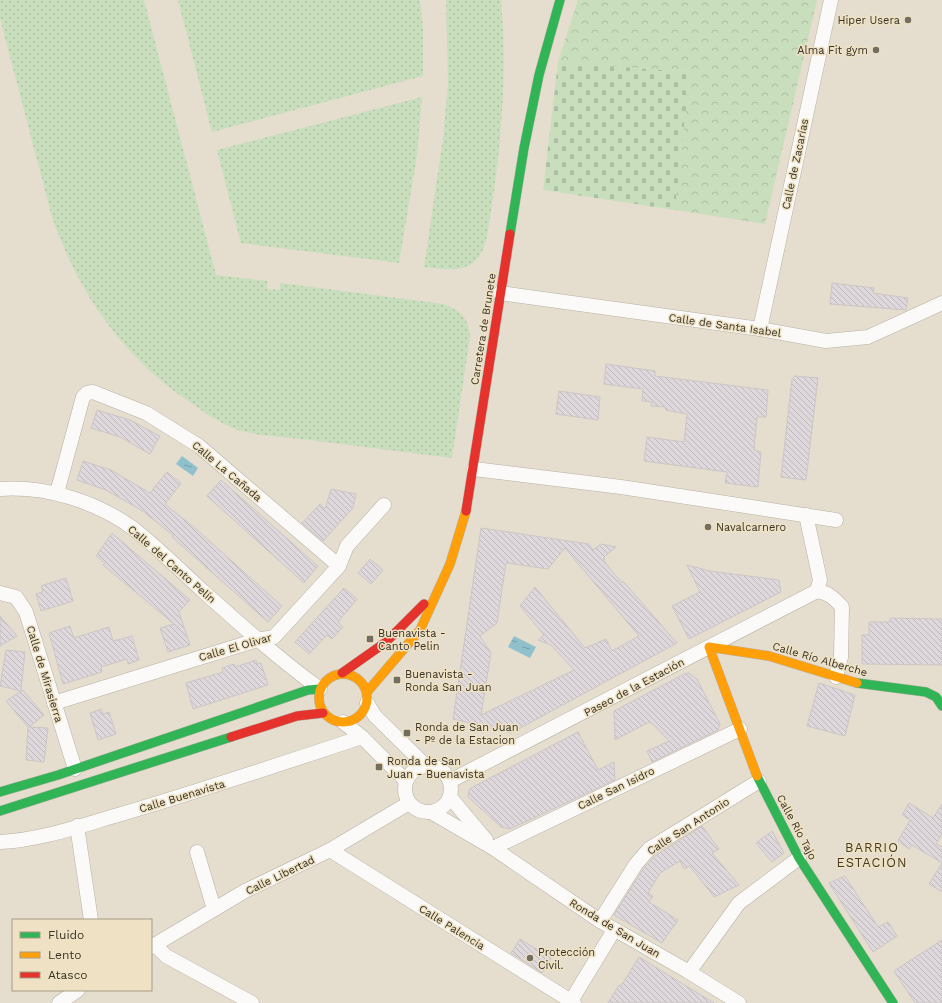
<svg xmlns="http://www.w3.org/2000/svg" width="942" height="1003" font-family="'Work Sans',sans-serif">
	<defs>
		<pattern id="grass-dots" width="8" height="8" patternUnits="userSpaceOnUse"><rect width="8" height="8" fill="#c9debc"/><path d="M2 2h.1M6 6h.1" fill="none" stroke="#adbfa2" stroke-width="1.8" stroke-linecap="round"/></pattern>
		<pattern id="cemetery-stones" width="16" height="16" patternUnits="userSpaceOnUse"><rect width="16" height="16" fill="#c9debc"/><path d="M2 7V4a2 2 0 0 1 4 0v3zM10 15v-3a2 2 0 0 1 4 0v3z" fill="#adbfa2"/></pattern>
		<pattern id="park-crowns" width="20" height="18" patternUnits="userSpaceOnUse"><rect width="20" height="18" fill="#c9debc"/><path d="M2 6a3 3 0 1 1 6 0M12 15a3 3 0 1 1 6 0" fill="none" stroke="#adbfa2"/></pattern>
		<pattern id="water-ripples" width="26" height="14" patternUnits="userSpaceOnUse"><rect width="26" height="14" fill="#91c0cd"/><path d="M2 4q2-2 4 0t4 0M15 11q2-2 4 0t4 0" fill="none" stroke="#779da6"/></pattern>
		<pattern id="building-back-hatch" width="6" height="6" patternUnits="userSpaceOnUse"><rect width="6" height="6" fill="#ded7db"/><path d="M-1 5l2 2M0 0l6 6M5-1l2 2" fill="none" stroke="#bfb9bc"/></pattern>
	</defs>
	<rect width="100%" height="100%" fill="#e5dece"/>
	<!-- grass -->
	<g fill="url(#grass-dots)">
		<path d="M0 0H144L216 275 267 281V289L280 290V283L444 304C461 311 468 318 470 336L452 458C405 452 357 446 310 440 287 437 261 437 238 430 221 424 204 412 188 401 122 356 78 292 52 217L0 18Z"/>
		<path d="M178 0H420L423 29V76L212 132Z"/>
		<path d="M446 0H501C507 71 502 141 491 211 488 226 488 246 478 258 465 274 443 269 424 267L443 139 448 84Z"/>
		<path d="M422 97 417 155 399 263 241 243 217 150Z"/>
	</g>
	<!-- cemetery -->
	<path fill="url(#cemetery-stones)" d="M558 62 690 72 675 210 543 190Z"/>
	<!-- park -->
	<path fill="url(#park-crowns)" d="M578 0H817L765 224 675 210 690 72 558 62Z"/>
	<!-- water -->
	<g fill="url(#water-ripples)">
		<path d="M182 456 198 468 193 476 176 464Z"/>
		<path d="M514 636 536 647 530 658 508 647Z"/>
	</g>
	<!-- building -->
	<g fill="url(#building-back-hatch)" stroke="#ccc6c5" fill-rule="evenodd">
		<path d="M832 283 874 288 873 293 908 298 906 310 830 304Z"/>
		<path d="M606 364 655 371V376L768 390 766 417H757L754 450 761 452 758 487 725 483 727 472 644 461 647 437 684 442 687 414 666 410 665 407 651 406 652 402 642 401 643 389 604 384Z"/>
		<path d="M795 376 818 378 806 480 781 477 792 379Z"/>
		<path d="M559 391 600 397 598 420 556 414Z"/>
		<path d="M97 410 130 420 160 436 150 454 120 437 91 428Z"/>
		<path d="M83 461 111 470 150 493 167 472 181 483 165 504 196 529 282 606 268 622 172 537 173 535 141 510 106 490 77 480Z"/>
		<path d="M221 480 318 566 304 583 207 496Z"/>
		<path d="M331 489 356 494 353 508 323 541 302 523 320 504 325 509Z"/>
		<path d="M481 528 589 544 593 550 601 544 616 547 603 558 605 559 603 560 622 583 623 581 677 643 511 733 453 719ZM565 548 639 636 612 651 606 639 585 648 535 587 520 606 544 635 538 640 551 645 574 670 481 715 491 653 480 636 497 623 506 563 548 569Z"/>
		<path d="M112 533 190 600 179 612 190 645 168 652 160 628 174 624 103 565 105 563 96 556Z"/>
		<path d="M370 559 383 570 371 584 358 573Z"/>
		<path d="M687 565 710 571 779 580 781 592 689 639 672 606 700 592Z"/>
		<path d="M66 578 73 601 41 611 36 594 43 592 41 586Z"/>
		<path d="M344 588 357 599 338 622 343 627 332 639 327 635 309 654 295 642Z"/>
		<path d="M0 616 17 636 0 646Z"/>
		<path d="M890 618 942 619V665L862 664V635H869V622H890Z"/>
		<path d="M70 626 74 638 109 627 113 641 132 636 139 660 128 664 127 659 101 667 102 672 63 684 49 633Z"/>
		<path d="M6 650 25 652 21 691 23 690 44 715 29 727 48 728 44 762 26 760 28 727 6 701 21 691 0 686Z"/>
		<path d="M256 660 257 664 261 663 268 685 193 709 186 683 223 672 222 668 234 664 235 667Z"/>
		<path d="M689 673 697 679 720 724 718 730 652 762 647 751 669 741 653 724 649 722 615 740 614 711 684 674Z"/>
		<path d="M819 683 855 695 845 736 807 726Z"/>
		<path d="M101 709 103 714 109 712 116 734 98 740 90 713Z"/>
		<path d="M578 732 598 770 614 762 615 780 510 829 501 827 468 797 469 789Z"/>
		<path d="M909 803 933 818 942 804V834L936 844 942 847V892L929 884 942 863 912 845 909 849 898 841 910 820 902 815Z"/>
		<path d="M702 826 719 849 712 853 739 885 714 897 690 866 684 869 680 861 660 873 648 893 653 896 649 902 678 920 662 943 614 915 643 869 655 856Z"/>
		<path d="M772 831 784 853 772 862 756 843Z"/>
		<path d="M845 876 878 927 888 922 897 936 873 952 829 883Z"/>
		<path d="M520 939 551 958 542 973 511 953Z"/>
		<path d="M942 940V1003H915L894 971Z"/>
		<path d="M639 957 714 1003H608L619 985 621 986Z"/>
	</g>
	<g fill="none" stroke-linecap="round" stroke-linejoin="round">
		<defs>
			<g id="street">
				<path d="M500 293 760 329 826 341 868 337 942 303"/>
				<path d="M760 329 831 0"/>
				<path d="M474 469 621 487 836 520"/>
				<path d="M0 489C46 486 96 501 134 529 158 548 181 571 204 592 242 626 279 659 320 689"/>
				<path d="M57 493 83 397 87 393 93 392 146 413 199 446 339 566"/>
				<path d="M806 515 820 580 817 591"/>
				<path d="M817 591C829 593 834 598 842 607L841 657 836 677"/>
				<path d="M0 593 16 597 26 612 75 769"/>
				<path d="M54 703 257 640 274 637 339 566 347 546 384 505"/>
				<path d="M367 703 375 716 426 766"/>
				<path d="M343 722 362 737 406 781"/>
				<circle cx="428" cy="789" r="23"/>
				<path d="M450 781 817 591"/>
				<path d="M450 797 486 840"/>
				<path d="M431 812 493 848 600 921 689 972 739 1003"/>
				<path d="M77 826 91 920"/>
				<path d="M0 842C40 840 80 826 118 815 200 791 281 764 362 737"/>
				<path d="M493 848 740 729"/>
				<path d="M330 850 574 1003"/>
				<path d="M197 852 214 909"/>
				<path d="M600 921 636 864 649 849 759 781"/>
				<path d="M155 945 166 956 252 1003"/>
				<path d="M151 947 245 891 330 850 409 803"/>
				<path d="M689 972 739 903 799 858"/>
				<path d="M571 1001 614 930"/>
				<path d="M59 1003 78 990"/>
			</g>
			<g id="fast">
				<path d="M510 234 524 148 539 75 560 0"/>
				<path d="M857 683 926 692 936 697 942 706"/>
				<path d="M757 776 799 858 893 1003"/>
				<path d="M0 792 58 775 308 690 320 689"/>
				<path d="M0 811 231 737"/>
			</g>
			<g id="slow">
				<circle cx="343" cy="698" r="24"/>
				<path d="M367 692 420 630 450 564 466 511"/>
				<path d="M757 776 709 647 769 656 857 683"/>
			</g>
			<g id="jam">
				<path d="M466 511 510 234"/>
				<path d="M342 673 386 642 424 604"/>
				<path d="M231 737 297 716 323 713"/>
			</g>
		</defs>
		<!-- street casing -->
		<use href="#street" stroke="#b7b1a5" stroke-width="15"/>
		<!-- fast casing -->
		<use href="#fast" stroke="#b7b1a5" stroke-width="10"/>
		<!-- slow casing -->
		<use href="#slow" stroke="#b7b1a5" stroke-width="10"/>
		<!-- jam casing -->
		<use href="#jam" stroke="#b7b1a5" stroke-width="10"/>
		<!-- street -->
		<use href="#street" stroke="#fbfaf8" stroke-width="14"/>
		<!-- fast -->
		<use href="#fast" stroke="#30b455" stroke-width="9"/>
		<!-- slow -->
		<use href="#slow" stroke="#ff9f0a" stroke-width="9"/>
		<!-- jam -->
		<use href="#jam" stroke="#e5322d" stroke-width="9"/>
	</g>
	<!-- markers -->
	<g fill="#746e61" stroke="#efe2c4" stroke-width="1.5">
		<circle cx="908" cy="20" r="4"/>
		<circle cx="876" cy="50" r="4"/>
		<circle cx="708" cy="527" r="4"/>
		<rect x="366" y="635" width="8" height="8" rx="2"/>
		<rect x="393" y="676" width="8" height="8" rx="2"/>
		<rect x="403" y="729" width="8" height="8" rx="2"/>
		<rect x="375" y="763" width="8" height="8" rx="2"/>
		<circle cx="530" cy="958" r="4"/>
	</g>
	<g text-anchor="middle" stroke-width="3" stroke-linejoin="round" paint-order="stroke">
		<!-- poi labels -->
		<g font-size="11" fill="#373227" stroke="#efe2c4" text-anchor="start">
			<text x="900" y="24" text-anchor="end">Hiper Usera</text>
			<text x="868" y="54" text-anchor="end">Alma Fit gym</text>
			<text x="716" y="531">Navalcarnero</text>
			<text x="378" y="637">Buenavista -<tspan x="378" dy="13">Canto Pelin</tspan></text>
			<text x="405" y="678">Buenavista -<tspan x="405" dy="13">Ronda San Juan</tspan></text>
			<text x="415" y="731">Ronda de San Juan<tspan x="415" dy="13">- Pº de la Estacion</tspan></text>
			<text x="387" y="765">Ronda de San<tspan x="387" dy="13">Juan - Buenavista</tspan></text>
			<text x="538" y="956">Protección<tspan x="538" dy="13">Civil.</tspan></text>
		</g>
		<!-- street labels -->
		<g font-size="11" fill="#373227" stroke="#efe2c4">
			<text transform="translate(795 164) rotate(-78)" y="4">Calle de Zacarías</text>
			<text transform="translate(725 325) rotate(8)" y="4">Calle de Santa Isabel</text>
			<text transform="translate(483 329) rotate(-81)" y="4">Carretera de Brunete</text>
			<text transform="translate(227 471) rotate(40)" y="4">Calle La Cañada</text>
			<text transform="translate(172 564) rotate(41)" y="4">Calle del Canto Pelín</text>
			<text transform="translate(235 647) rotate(-16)" y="4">Calle El Olivar</text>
			<text transform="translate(820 659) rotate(16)" y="4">Calle Río Alberche</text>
			<text transform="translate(45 674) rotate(73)" y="4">Calle de Mirasierra</text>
			<text transform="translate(634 687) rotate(-28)" y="4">Paseo de la Estación</text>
			<text transform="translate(616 788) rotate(-26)" y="4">Calle San Isidro</text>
			<text transform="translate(182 796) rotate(-17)" y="4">Calle Buenavista</text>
			<text transform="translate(688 826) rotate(-33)" y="4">Calle San Antonio</text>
			<text transform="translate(797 827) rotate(62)" y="4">Calle Río Tajo</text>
			<text transform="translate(280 875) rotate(-26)" y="4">Calle Libertad</text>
			<text transform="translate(452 927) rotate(32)" y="4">Calle Palencia</text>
			<text transform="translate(615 928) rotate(31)" y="4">Ronda de San Juan</text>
		</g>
		<!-- quarter labels -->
		<g font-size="13" letter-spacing="1" fill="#473c22" stroke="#efe2c4">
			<text x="872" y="852">BARRIO<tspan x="872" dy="15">ESTACIÓN</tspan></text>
		</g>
	</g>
	<!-- legend -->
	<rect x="12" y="919" width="140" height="72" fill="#efe2c4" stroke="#a59c85"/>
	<rect x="20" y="932" width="20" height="6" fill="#30b455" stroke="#a59c85"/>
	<text x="48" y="939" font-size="12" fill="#373227">Fluido</text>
	<rect x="20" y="952" width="20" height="6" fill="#ff9f0a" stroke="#a59c85"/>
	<text x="48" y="959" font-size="12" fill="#373227">Lento</text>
	<rect x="20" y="972" width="20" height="6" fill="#e5322d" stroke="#a59c85"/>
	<text x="48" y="979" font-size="12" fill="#373227">Atasco</text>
</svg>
